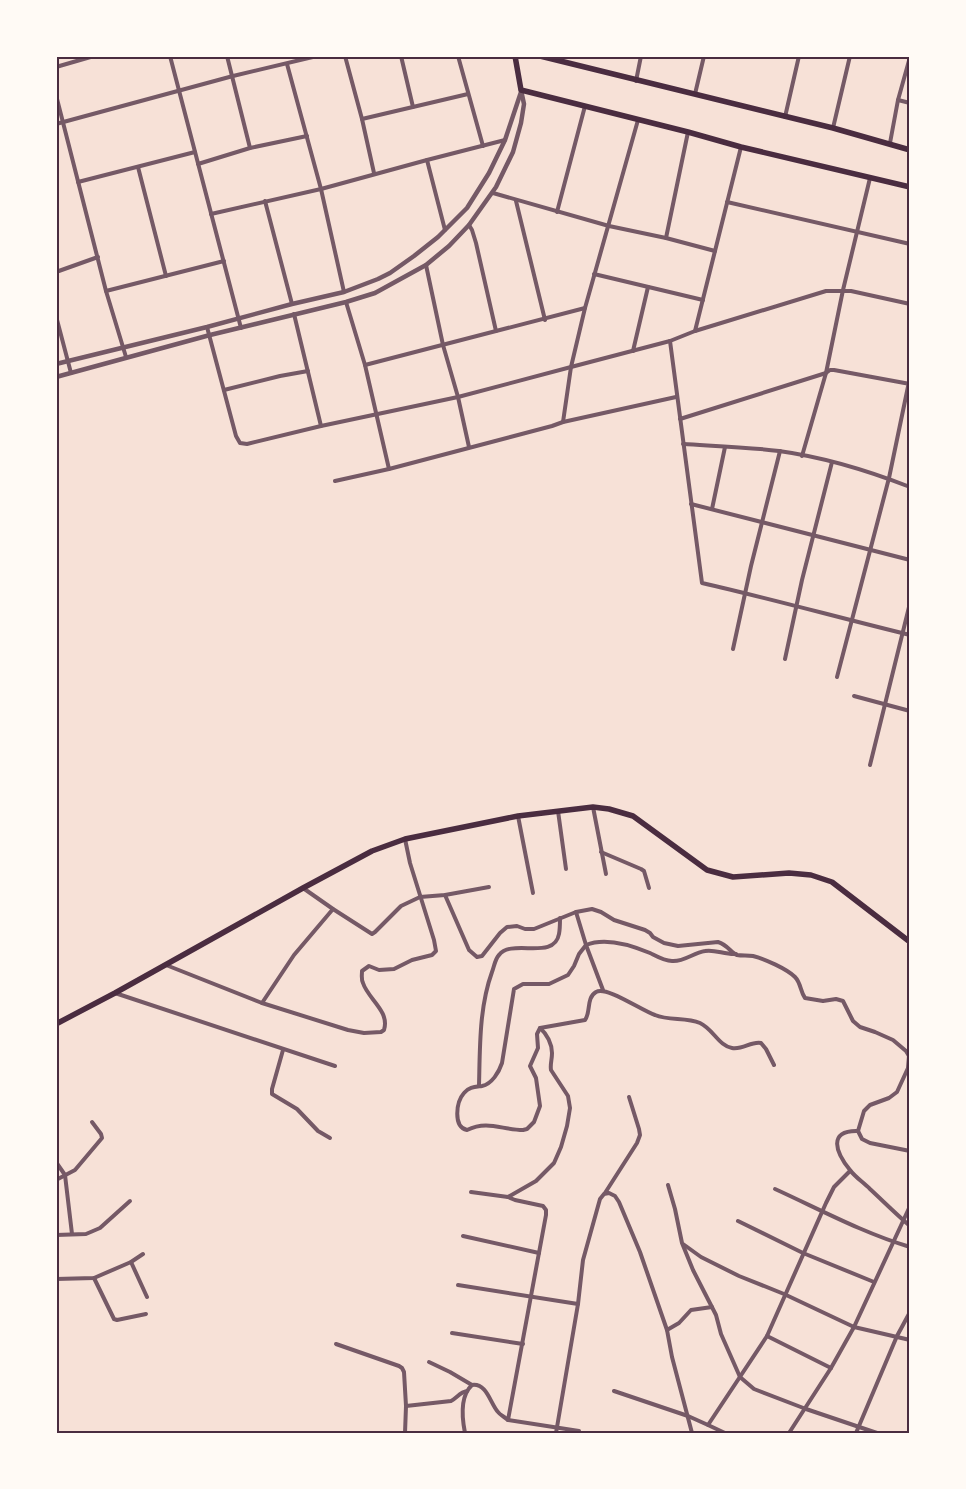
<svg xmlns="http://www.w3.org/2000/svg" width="966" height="1489" font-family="Cabin,sans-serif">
	<rect width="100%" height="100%" fill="#f7e1d7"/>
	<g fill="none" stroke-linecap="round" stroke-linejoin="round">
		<!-- minor -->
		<g stroke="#755966" stroke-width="4">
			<path d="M170 56 241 328"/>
			<path d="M227 56 250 148"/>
			<path d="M345 56 362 119 374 173"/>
			<path d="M401 56 413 107"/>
			<path d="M458 56 483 146"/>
			<path d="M287 64 321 189 344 292"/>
			<path d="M56 67 94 56"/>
			<path d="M636 81 641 56"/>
			<path d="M695 94 704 56"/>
			<path d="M56 95 106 291 126 357"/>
			<path d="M898 100 910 103"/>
			<path d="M785 117 799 56"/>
			<path d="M362 119 468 94"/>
			<path d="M56 124 233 76 317 56"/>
			<path d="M833 128 850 56"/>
			<path d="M890 143 898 100 910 57"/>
			<path d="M427 160 445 230"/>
			<path d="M198 164 250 148 307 136"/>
			<path d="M138 167 166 276"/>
			<path d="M78 182 195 152"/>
			<path d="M493 193 609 226 666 238 715 251"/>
			<path d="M265 201 292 304"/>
			<path d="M516 201 545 320"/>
			<path d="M727 202 910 244"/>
			<path d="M557 212 585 106"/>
			<path d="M211 214 321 189 427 160 505 140"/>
			<path d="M469 225 472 230 476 243 496 331"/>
			<path d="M666 238 688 132"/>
			<path d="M426 265 443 345 458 397 469 447"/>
			<path d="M56 272 98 257"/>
			<path d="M594 274 703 300"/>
			<path d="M106 291 224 261"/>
			<path d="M346 302 365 365 389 469"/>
			<path d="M294 314 321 426"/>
			<path d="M56 316 71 373"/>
			<path d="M207 327 236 436 240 443 247 444 321 426 458 397 571 367 670 341 695 331 826 291H851L910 304"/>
			<path d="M695 331 741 147"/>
			<path d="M670 341 702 583C772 599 840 618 910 635"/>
			<path d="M633 351 648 287"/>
			<path d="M365 365 585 308"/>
			<path d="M224 390 280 376 308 371"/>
			<path d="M680 419 826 373 830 370H834L910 384"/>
			<path d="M563 422 571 367 585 308 638 120"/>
			<path d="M683 444C715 446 748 447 779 451 823 457 869 471 910 487"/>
			<path d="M802 456 826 373 843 290 870 178"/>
			<path d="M335 481 389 469 552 426 563 422 676 397"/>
			<path d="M691 504 910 560"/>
			<path d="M712 509 725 447"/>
			<path d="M733 649 751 566 780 451"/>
			<path d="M785 659 802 580 832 462"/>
			<path d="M837 677 889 478 910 377"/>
			<path d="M854 696 910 711"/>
			<path d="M870 765 910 603"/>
			<path d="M593 807 606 874"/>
			<path d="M558 811 566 869"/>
			<path d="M518 816 533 893"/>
			<path d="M601 852 641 869 644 871 649 888"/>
			<path d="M303 888 333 909 372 934 375 932 401 906 420 897 445 895 489 887"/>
			<path d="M445 895 469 950 477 957 482 956 500 933 507 927 517 926 525 929H534L576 912 592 909 601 912 614 920 645 930 650 933 653 937 664 943 678 946 718 942C728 945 731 953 737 955 742 956 748 955 753 956 765 959 787 969 795 977 801 983 800 991 805 998L823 1001 836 999 843 1001 853 1021 860 1027 875 1032 893 1040 906 1051 909 1056 908 1068 897 1092 889 1098 870 1105 864 1111 858 1131"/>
			<path d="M576 912 586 945 579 954 574 966 568 975 549 984H523L514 989 502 1063C499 1072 492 1084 482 1086 475 1087 469 1087 464 1093 456 1102 453 1127 467 1130 488 1120 502 1130 523 1130L527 1129 534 1122 540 1106 536 1078 530 1066 538 1048 537 1034 540 1028 585 1020C591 1012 586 998 596 992 607 986 642 1011 655 1015 669 1021 686 1017 700 1023 713 1029 719 1046 732 1048 743 1050 751 1041 761 1043L766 1049 774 1065"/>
			<path d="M166 965 262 1003 348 1030 364 1033 381 1032 384 1030C390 1011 368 999 363 983 361 979 362 975 362 971L369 966 379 970 394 969 412 960 432 955 436 951 434 940 410 863 405 839"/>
			<path d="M603 990 586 945C605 937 631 945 650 953 656 956 664 961 672 961 684 962 693 953 705 951 715 949 725 955 736 954"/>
			<path d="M115 993 335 1066"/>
			<path d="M262 1003 294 955 333 909"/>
			<path d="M283 1050 272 1089V1094L297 1109 318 1131 330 1138"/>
			<path d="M479 1086C480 1048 479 1008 492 972 494 967 495 959 499 955 512 938 554 961 559 934 560 929 560 923 560 918"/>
			<path d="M910 1151 870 1143 862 1139 858 1131C827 1130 836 1153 850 1170 855 1177 863 1182 870 1189 883 1201 896 1214 910 1226"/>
			<path d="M56 1162 65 1175 72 1234"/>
			<path d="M56 1180 75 1170 102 1138 101 1134 92 1122"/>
			<path d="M668 1185 675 1209 682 1243 693 1270 716 1315 721 1334 740 1377 754 1389 806 1409 877 1433"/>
			<path d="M775 1189C819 1209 863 1233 910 1247"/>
			<path d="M471 1192 508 1197 536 1181 554 1163 561 1147 567 1126 570 1108 568 1096 551 1070C550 1064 552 1060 552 1053 552 1044 547 1034 540 1028"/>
			<path d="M605 1193 637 1143 640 1135 639 1129 629 1097"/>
			<path d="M738 1221 803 1253 874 1282"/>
			<path d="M56 1235 86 1234 100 1228 130 1201"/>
			<path d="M463 1236 539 1253"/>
			<path d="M683 1244 701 1257 739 1276 784 1294 854 1327 910 1340"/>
			<path d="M131 1262 147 1297"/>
			<path d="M94 1278 114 1319 117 1320 146 1314"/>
			<path d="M56 1279 94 1278 131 1262 143 1254"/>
			<path d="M458 1285 578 1304"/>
			<path d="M667 1330 679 1323 691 1310 712 1307"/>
			<path d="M452 1333 523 1344"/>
			<path d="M767 1336 831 1368"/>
			<path d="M336 1344 399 1366 402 1368 404 1372 406 1406 405 1433"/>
			<path d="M429 1362 450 1372 472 1385C460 1396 462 1418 465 1433"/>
			<path d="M472 1385C487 1383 490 1403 498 1412 500 1415 505 1417 508 1420L579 1431"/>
			<path d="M614 1391 688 1416 708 1425 767 1336 826 1203 834 1187 850 1171"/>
			<path d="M406 1406 451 1401C457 1398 460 1392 467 1391"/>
			<path d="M508 1420 546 1215V1210L543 1206 515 1200 508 1197"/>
			<path d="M708 1425 725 1433"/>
			<path d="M556 1433 578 1304 583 1260 600 1199 604 1194 609 1193 615 1196 619 1202 640 1252 667 1330 672 1357 692 1433"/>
			<path d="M789 1433 831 1368 854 1327 910 1206"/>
			<path d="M856 1433 897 1336 910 1312"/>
		</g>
		<!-- tertiary -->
		<g stroke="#755966" stroke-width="4.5">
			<path d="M56 364 207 327 292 304 344 292 378 279 390 273 414 256 438 237 467 208 489 173 505 140 521 92"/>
			<path d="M56 377 210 335 346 302 375 293 426 265 449 246 469 225 496 187 513 152 521 123 524 104 521 90"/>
		</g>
		<!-- trunk -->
		<g stroke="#4a2c40" stroke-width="5.5">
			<path d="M515 56 521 90 688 132 741 147 910 187"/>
			<path d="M540 56 833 128 910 150"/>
			<path d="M56 1024 115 993 303 888 372 851 405 839 518 816 593 807 609 809 633 816 707 870 733 877 789 873 811 875 832 882 910 942"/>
		</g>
	</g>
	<!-- border -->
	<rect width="966" height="1489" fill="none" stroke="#fffaf5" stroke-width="115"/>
	<rect x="58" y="58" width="850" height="1374" fill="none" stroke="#4a2c40" stroke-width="2"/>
</svg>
